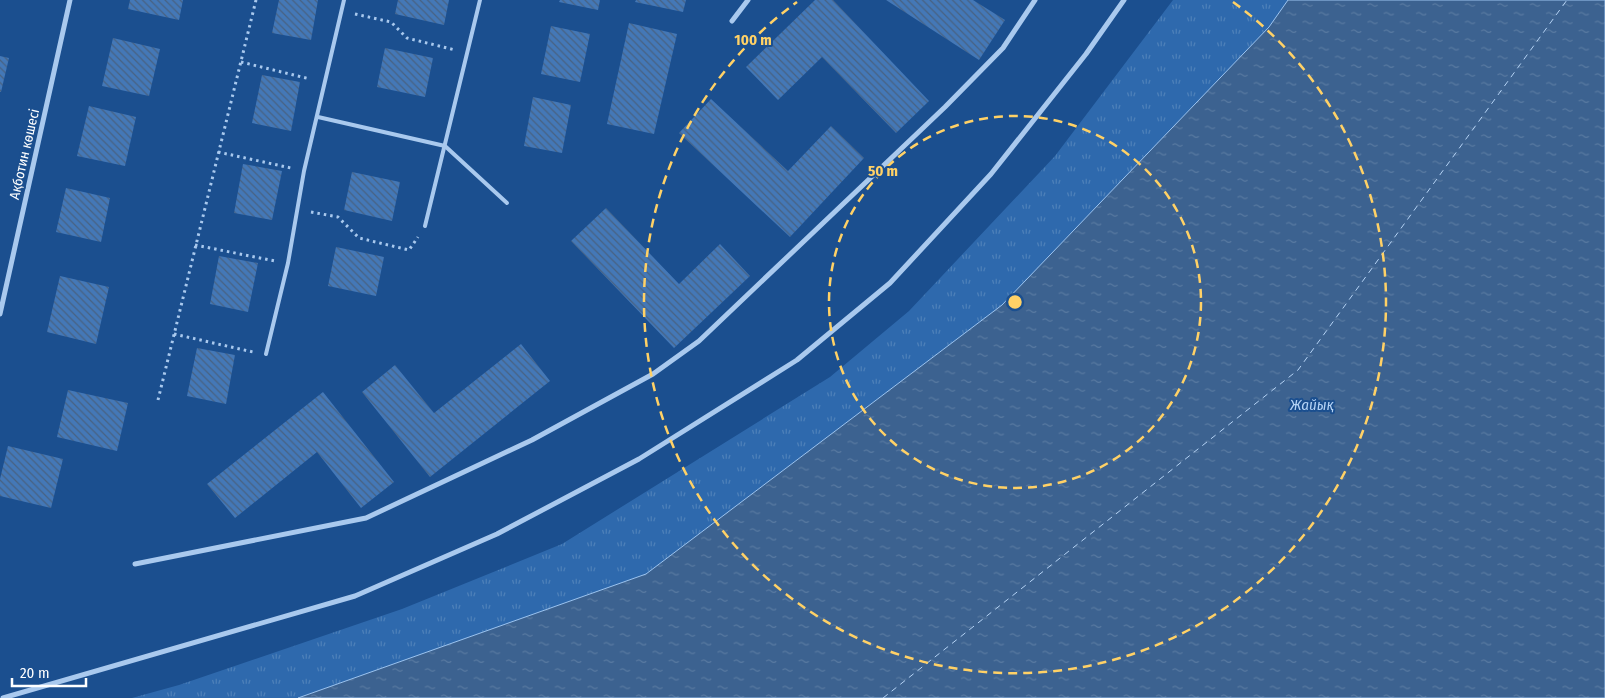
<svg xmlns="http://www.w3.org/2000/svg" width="1605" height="698" font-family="'Fira Sans Condensed',sans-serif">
	<defs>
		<pattern id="grass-tufts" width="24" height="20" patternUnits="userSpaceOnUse" patternTransform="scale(1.25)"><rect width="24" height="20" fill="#2e69ad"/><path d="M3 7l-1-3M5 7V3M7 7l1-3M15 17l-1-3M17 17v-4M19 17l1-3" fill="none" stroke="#4d80b9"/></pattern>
		<pattern id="water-ripples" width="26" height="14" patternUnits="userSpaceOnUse" patternTransform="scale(1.25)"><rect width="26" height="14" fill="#3c6290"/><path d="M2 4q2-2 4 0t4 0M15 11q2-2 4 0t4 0" fill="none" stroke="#597aa1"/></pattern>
		<pattern id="building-back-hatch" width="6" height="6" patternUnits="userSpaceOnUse" patternTransform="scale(1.25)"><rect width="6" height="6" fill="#4478b7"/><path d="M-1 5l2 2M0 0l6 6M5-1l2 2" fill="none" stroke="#486282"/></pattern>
	</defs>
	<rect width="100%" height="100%" fill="#1b4f8f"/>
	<!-- grass -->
	<path fill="url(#grass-tufts)" d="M1173 0H1288L1269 27 1002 305 646 574 298 698H132L179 685 402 609 562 544 830 377 909 311 1055 156Z"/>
	<!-- water -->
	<path fill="url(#water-ripples)" stroke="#9cc4f0" d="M1288 0H1605V698H298L646 574 1002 305 1269 27Z"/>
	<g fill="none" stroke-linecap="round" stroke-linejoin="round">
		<!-- ferry -->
		<path stroke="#b5d3f5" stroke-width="1" stroke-dasharray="6 5" stroke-linecap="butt" d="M883 698 1298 370 1567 0"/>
	</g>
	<!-- building -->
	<g fill="url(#building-back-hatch)">
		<path d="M130 0H183L179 20 128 9Z"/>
		<path d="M279 0H318L311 40 272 33Z"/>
		<path d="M398 0H449L444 25 395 14Z"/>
		<path d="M560 0H600L598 10 559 2Z"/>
		<path d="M636 0H686L683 12 635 2Z"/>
		<path d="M815 0H833L929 101 896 133 822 57 778 100 746 67Z"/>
		<path d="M886 0H973L1005 20 979 60Z"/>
		<path d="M629 23 677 34 654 134 607 124Z"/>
		<path d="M551 26 590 34 580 82 541 74Z"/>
		<path d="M113 38 160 49 149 96 102 86Z"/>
		<path d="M385 48 433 58 425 97 377 87Z"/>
		<path d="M0 56 9 58 1 92H0Z"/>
		<path d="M262 75 300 82 291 131 252 123Z"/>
		<path d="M533 97 571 105 562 153 524 146Z"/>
		<path d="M711 99 788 171 831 126 864 158 790 237 679 133Z"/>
		<path d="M89 106 136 117 125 166 77 156Z"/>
		<path d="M243 164 282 171 272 220 234 213Z"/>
		<path d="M352 172 400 182 392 221 344 210Z"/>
		<path d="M66 188 110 198 101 242 56 232Z"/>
		<path d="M606 208 679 284 720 244 750 276 674 348 571 241Z"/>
		<path d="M336 247 384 257 376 296 328 286Z"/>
		<path d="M219 256 258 263 248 312 210 304Z"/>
		<path d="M60 276 109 287 96 344 47 332Z"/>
		<path d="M521 344 550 381 430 477 362 392 395 365 434 413Z"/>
		<path d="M197 348 235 355 226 404 187 396Z"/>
		<path d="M68 390 128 403 117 451 57 437Z"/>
		<path d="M323 392 394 482 361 508 317 452 235 518 207 484Z"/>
		<path d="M8 446 63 459 51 508 0 496V479Z"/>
	</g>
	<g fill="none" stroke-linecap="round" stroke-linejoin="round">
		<!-- path -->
		<g stroke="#a9c9ee" stroke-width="3" stroke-dasharray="2.5 4" stroke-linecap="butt">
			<path d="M355 14 391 22 407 38 455 50"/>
			<path d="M241 62 310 79"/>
			<path d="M218 152 291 168"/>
			<path d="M311 212 338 217 359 238 409 250 418 237"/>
			<path d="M195 245 275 261"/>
			<path d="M174 334 253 352"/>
			<path d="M158 400 256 0"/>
		</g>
		<!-- lane -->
		<g stroke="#a9c9ee" stroke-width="4">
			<path d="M318 117 445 146 507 203"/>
			<path d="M425 226 480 0"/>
			<path d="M266 354 288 263 304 171 344 0"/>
		</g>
		<!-- street -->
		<g stroke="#a9c9ee" stroke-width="5">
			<path d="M732 21 748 0"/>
			<path d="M0 314 70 0"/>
			<path d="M135 564 366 518 532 440 653 374 699 341 945 107 1003 48 1035 0"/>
			<path d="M3 698 355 596 497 534 639 459 797 360 890 283 991 174 1086 54 1124 0"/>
		</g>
	</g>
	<!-- distance rings -->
	<g fill="none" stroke="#ffd166" stroke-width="2.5" stroke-dasharray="9 6">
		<circle cx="1015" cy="302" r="186"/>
		<path d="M1233 2A371 371 0 1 1 797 2"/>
	</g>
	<g text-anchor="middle" stroke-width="4" stroke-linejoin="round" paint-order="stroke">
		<!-- street labels -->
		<g font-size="14" fill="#fff" stroke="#1b4f8f">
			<text transform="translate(24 154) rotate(-77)" y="5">Ақботин көшесі</text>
		</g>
		<!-- water labels -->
		<g font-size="15" font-style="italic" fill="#b5d3f5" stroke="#1b4f8f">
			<text x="1312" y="410">Жайық</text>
		</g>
	</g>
	<circle cx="1015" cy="302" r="8" fill="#ffd166" stroke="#1b4f8f" stroke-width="2.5"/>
	<g font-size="15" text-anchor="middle" font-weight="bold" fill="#ffd166" stroke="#1b4f8f" stroke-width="4" stroke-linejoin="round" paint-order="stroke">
		<text x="753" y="45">100 m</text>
		<text x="883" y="176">50 m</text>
	</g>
	<!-- scale -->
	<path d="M12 678v8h74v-8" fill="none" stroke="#ffffff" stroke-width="2.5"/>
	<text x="20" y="678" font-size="15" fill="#ffffff" stroke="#1b4f8f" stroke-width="4" paint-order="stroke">20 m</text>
</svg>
